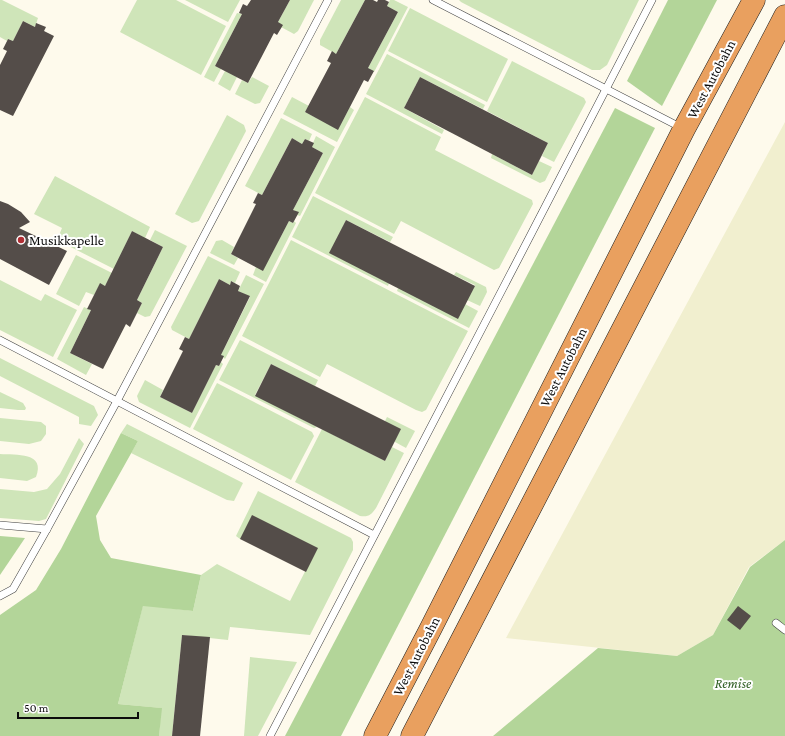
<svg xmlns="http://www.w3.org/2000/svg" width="785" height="736" font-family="'Crimson Pro',serif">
	<rect width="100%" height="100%" fill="#fefaec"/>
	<!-- farmland -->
	<path fill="#f1efcf" d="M785 122V540L749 567 713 635 677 656 506 638Z"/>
	<!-- green -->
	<g fill="#cfe5b9">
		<path d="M0 0H2L38 18 35 27 23 21 13 41 8 39 7 41 0 37Z"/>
		<path d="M137 0H176L226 26 201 75 120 32Z"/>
		<path d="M185 0H240L228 22Z"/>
		<path d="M290 0H314L298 31 294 34 281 27 278 22Z"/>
		<path d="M341 0H365L336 54 320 45V40Z"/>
		<path d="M390 0H394L408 7 374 72 368 68 398 12 387 6Z"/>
		<path d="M459 0H639L607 65 600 70H592L461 2Z"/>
		<path d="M410 8 508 59 487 102 388 51Z"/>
		<path d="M237 13 242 14 215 66 221 69 214 82 204 77Z"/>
		<path d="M387 54 485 105 483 109 420 77 404 108 444 130 442 134 366 94Z"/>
		<path d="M512 61 584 98 586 102 584 106 554 162 542 156 548 143 487 111Z"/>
		<path d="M225 71 237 77 230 91 218 84Z"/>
		<path d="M252 77 269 86 260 103 255 104 235 94 242 80 248 83Z"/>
		<path d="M292 97 309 106 305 112 338 129 350 107 354 110 337 142 283 114Z"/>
		<path d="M365 97 441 137 435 150 532 200 533 204 499 268 494 270 401 221 394 234 315 193Z"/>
		<path d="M227 115 244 125 246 131 199 221 192 223 175 214Z"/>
		<path d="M281 118 312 134 309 141 305 139 302 144 292 138 262 195 245 186Z"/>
		<path d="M316 136 335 147 300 216 297 215 298 212 293 210 323 153 312 147 313 143Z"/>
		<path d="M492 154 532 175 539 161 552 167 545 181 540 183 491 158Z"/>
		<path d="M55 176 150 227 145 238 132 231 114 269 57 240 62 228 34 214Z"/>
		<path d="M313 196 393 237 390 242 346 220 330 253 389 283 388 286 292 237Z"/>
		<path d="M289 221 293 223 294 221 296 223 266 282 253 275 256 267 263 270Z"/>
		<path d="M155 230 187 246 150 316 145 317 137 313 142 303 137 300 163 247 150 240Z"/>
		<path d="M222 240 234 247 231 254 238 258 234 265 210 253 216 241Z"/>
		<path d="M291 240 468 331 426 410 422 412 416 410 327 364 320 377 242 336Z"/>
		<path d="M76 255 112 273 105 286 100 284 94 295 86 292 79 306 56 294Z"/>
		<path d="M208 256 240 272 235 283 231 281 230 285 219 279 189 339 172 330 171 327Z"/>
		<path d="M456 272 486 287 487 292 480 306 467 300 475 285 454 275Z"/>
		<path d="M246 275 264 284 225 359 221 355 250 297 238 291Z"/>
		<path d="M0 280 41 301 45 294 77 310 53 357 0 330Z"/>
		<path d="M398 288 465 304 478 311 469 328 397 291Z"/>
		<path d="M84 307 91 310 70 353 92 364 86 375 57 359Z"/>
		<path d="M240 340 318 380 315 386 271 364 255 395 317 427 314 428 219 380Z"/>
		<path d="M0 358 94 406 98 415 91 426 79 424V417L0 376Z"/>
		<path d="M221 362 223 364 190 428 139 402 137 396 145 380 163 390 160 397 192 413 216 365 219 366Z"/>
		<path d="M217 383 312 432 314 436 291 480 193 429Z"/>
		<path d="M0 392 23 403 26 408 25 410H18L0 408Z"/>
		<path d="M387 417 415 431 406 448 395 442 385 421Z"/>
		<path d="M0 418 41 422 46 426V434L41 441 29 444 0 441Z"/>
		<path d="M127 424 243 483 234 501 227 500 131 453 138 441 121 433Z"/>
		<path d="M322 429 385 461 392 447 404 453 376 508C371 515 369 517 360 516L295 482Z"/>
		<path d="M79 438 84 444 46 519 39 521 0 518V489L34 492 47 489 60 474Z"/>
		<path d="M0 454C16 455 46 452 36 477L27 481 0 478Z"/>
		<path d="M258 491 351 538 353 542V550L310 635 230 627 228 640 182 635 172 736H159L161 708 118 704 143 605 193 611 201 575 217 564 290 601 317 548 240 539 236 536Z"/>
		<path d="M250 657 297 662 258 736H244Z"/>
	</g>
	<!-- forest -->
	<g fill="#b3d599">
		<path d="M668 0H717L662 106 627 81Z"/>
		<path d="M615 108 655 128 341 736H285Z"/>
		<path d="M121 433 138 441 96 516 100 540 111 558 201 575 193 611 143 606 118 704 162 708 159 736H0V615L36 590 61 549Z"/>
		<path d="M0 536 25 538 0 575Z"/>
		<path d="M785 540V736H493L598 648 677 656 713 635 750 567Z"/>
	</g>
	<!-- building -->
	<g fill="#544d49">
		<path d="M251 0H290L278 22 283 25 277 35 274 33 248 83 215 66 242 14 239 13 243 4 247 6Z"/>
		<path d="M365 0H373L377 2 378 0H385L389 2 387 6 398 12 368 68 374 71 368 82 364 80 338 130 305 112 331 63 327 61 332 51 336 54Z"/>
		<path d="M23 21 35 27 36 23 46 27 44 31 54 36 13 116 0 110V65L7 51 3 49 8 39 13 41Z"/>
		<path d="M420 77 548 143 532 175 404 108Z"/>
		<path d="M292 138 302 144 305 139 314 143 312 147 323 153 293 210 299 212 293 223 289 221 263 271 231 254 256 204 253 203 258 193 262 195Z"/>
		<path d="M0 201 8 204 21 212 30 222 19 228 67 251 49 285 0 259Z"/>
		<path d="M346 220 475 286 458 319 329 253Z"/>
		<path d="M132 231 163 247 137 300 142 303 130 327 126 324 103 369 70 353 91 310 87 309 100 283 105 286Z"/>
		<path d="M219 279 230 285 231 281 240 286 238 291 250 296 221 355 224 356 219 366 216 365 192 413 160 397 183 351 179 349 185 337 189 339Z"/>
		<path d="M271 364 401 429 385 461 255 396Z"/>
		<path d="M252 515 318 548 306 572 240 539Z"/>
		<path d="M738 606 751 616 740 630 727 620Z"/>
		<path d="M182 635 210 637 200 736H172Z"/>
	</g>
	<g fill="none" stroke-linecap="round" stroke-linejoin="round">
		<defs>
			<g id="service">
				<path d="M433 0 682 128"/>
				<path d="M0 340 374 535"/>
				<path d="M0 525 47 529"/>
				<path d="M0 596 13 589 47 529 117 401 328 0"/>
				<path d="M776 623 785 630"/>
				<path d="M270 736C397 490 526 246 652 0"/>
			</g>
			<g id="motorway">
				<path d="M375 736 431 628 684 129 754 0"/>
				<path d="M412 736 785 16"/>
			</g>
		</defs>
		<!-- service casing -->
		<use href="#service" stroke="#3f3f3f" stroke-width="8"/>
		<!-- motorway casing -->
		<use href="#motorway" stroke="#1d1d1d" stroke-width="23"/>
		<!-- service -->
		<use href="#service" stroke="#fff" stroke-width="7"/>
		<!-- motorway -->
		<use href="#motorway" stroke="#e9a05f" stroke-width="22"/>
	</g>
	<!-- markers -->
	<circle fill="#b12f34" stroke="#fff" stroke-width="1.5" cx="21" cy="240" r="4"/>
	<g text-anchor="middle" stroke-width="4" stroke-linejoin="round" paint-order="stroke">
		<!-- street labels -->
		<g font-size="14" fill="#0c0c0c" stroke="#fff">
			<text transform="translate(711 79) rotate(-62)" y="5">West Autobahn</text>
			<text transform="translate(563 367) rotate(-63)" y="5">West Autobahn</text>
			<text transform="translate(416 656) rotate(-63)" y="5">West Autobahn</text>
		</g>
		<!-- poi labels -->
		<g font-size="14" fill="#0c0c0c" stroke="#fff" text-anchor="start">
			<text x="29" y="245">Musikkapelle</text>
		</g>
		<!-- park labels -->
		<g font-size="14" font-style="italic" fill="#2e5e22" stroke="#fff">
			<text x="733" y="688">Remise</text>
		</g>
	</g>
	<!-- scale -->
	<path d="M18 712v6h120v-6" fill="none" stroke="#0c0c0c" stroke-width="2"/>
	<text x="24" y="712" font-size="12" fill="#0c0c0c" stroke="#ffffff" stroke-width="3" paint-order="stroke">50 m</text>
</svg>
